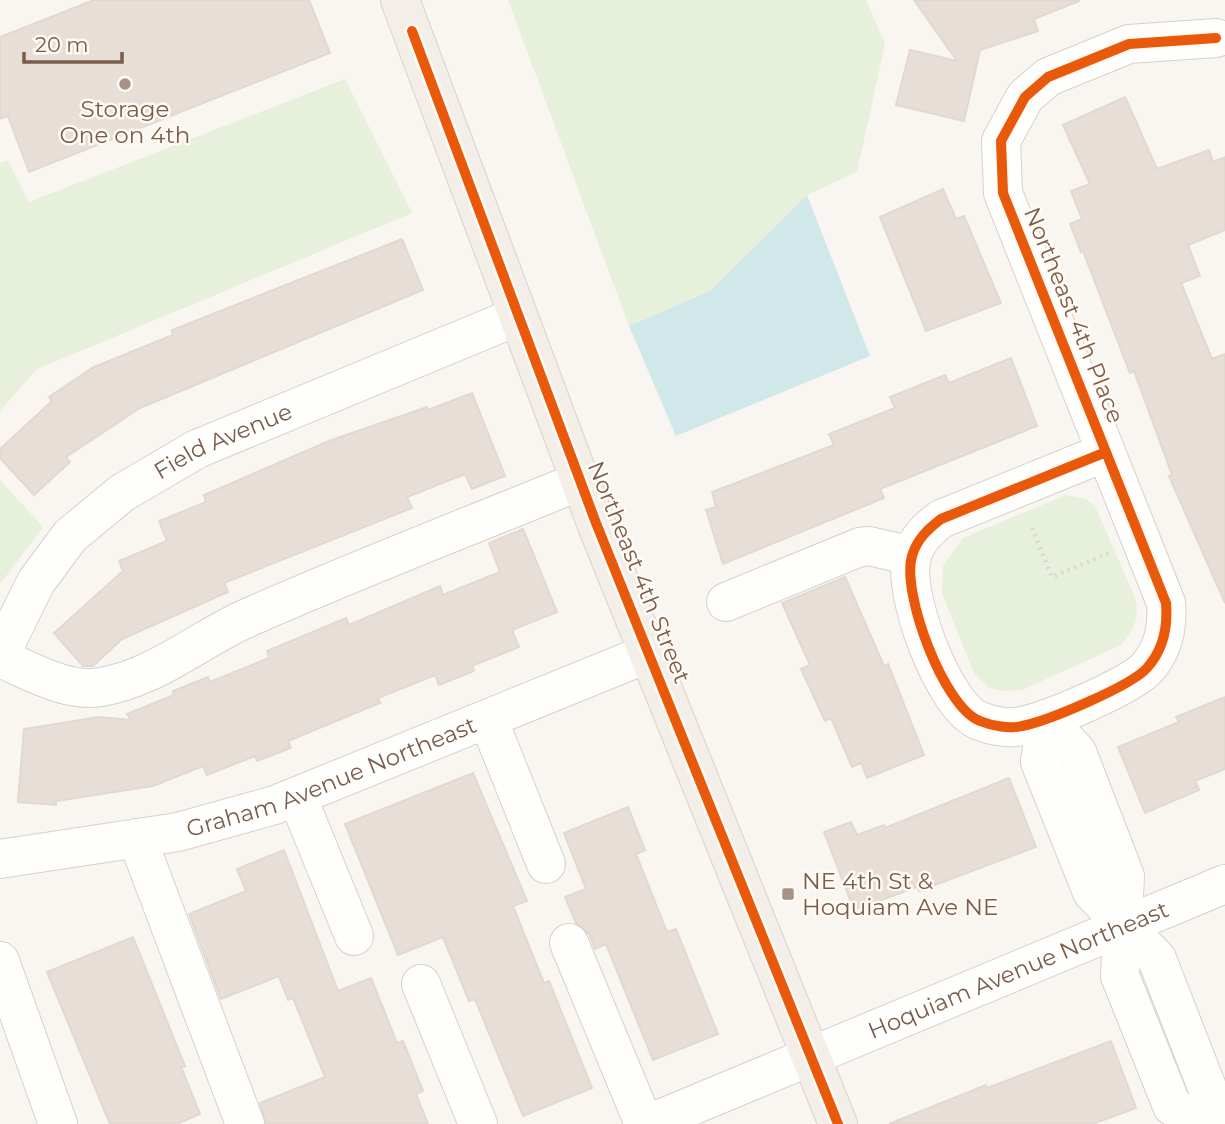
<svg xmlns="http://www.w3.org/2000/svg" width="1225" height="1124" font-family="Montserrat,sans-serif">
	<rect width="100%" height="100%" fill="#f9f5f0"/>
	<!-- green -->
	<g fill="#e7f0db">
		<path d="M508 0H866L885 44 857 172 807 195 710 291 629 326Z"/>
		<path d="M345 79 412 213 37 369 0 411V163L8 161 29 202Z"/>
		<path d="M0 480 43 527 0 584Z"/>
		<path d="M1066 495 1086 499 1095 506 1136 600C1139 620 1134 630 1121 645L1022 690 1004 691 989 688 974 673 942 594 943 566 963 538Z"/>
	</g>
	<!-- water -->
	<path fill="#d0e8ea" d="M807 195 870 356 676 436 629 326 710 291Z"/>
	<!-- building -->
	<g fill="#e6ded7" stroke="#e2d8d2" stroke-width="2">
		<path d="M94 0H309L330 53 29 172 8 116 0 119V37Z"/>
		<path d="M914 0H1079V1L1034 19 1038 31 980 50 964 121 896 105 910 50 957 61Z"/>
		<path d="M1125 97 1157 169 1209 150 1213 162 1225 157V230L1188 245 1200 276 1181 283 1212 359 1225 354V603L1169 476 1172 475 1134 371 1130 373 1083 251 1081 252 1070 224 1082 219 1071 191 1090 184 1063 125Z"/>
		<path d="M943 189 956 219 964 216 1001 303 926 331 880 217Z"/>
		<path d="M402 239 423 290 140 408 66 457 70 462 34 495 0 458V449L52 401 49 397 94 367 173 335 172 330Z"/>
		<path d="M1011 358 1037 426 880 489 884 498 723 564 706 510 716 507 712 492 834 445 829 434 895 408 890 397 945 375 949 383Z"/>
		<path d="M472 393 505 476 472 489 465 474 407 497 412 508 224 583 228 592 122 639 93 666H83L54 633 123 571 119 561 167 541 159 521 206 502 204 495 329 441 427 407 428 410Z"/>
		<path d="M523 529 557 612 512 630 519 647 472 666 474 671 439 685 435 675 378 698 380 703 288 741 291 748 257 761 255 756 207 775 203 766 153 786 56 801V805L18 802 24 729 99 717 131 720 127 714 174 695 173 691 208 677 210 682 269 658 267 651 346 618 349 625 440 586 443 595 500 572 489 543Z"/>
		<path d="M845 577 884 666 888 664 924 755 867 778 861 763 852 767 831 718 825 721 801 669 810 665 782 603Z"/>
		<path d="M1225 697V769L1195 781 1199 790 1145 813 1118 747 1179 722 1176 717Z"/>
		<path d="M473 773 527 901 513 906 544 983 549 981 592 1088 523 1116 475 999 469 1001 443 937 398 955 345 824Z"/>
		<path d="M1009 778 1036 847 919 891 917 887 854 910 824 832 851 822 857 835 884 825 885 828Z"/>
		<path d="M628 807 645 850 636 854 667 932 676 929 718 1034 653 1060 606 944 595 949 589 934 576 923 565 897 586 889 564 833Z"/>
		<path d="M284 850 338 991 371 978 397 1043 403 1041 423 1091 416 1094 428 1124H266L260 1103 325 1077 293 998 288 1000 279 976 221 999 189 914 246 891 237 869Z"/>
		<path d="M133 937 185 1066 181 1067 200 1114 177 1124H110L47 972Z"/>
		<path d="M1111 1041 1136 1108 1093 1124H889L986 1085 987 1088Z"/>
	</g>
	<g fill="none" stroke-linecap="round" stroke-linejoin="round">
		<defs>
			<g id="minor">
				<path d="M1106 452 941 519C928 529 917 539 912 556 901 592 944 708 980 721 992 726 1010 729 1022 726 1048 721 1131 686 1147 668 1164 649 1168 627 1166 603L1003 193 1001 141 1025 97 1048 77 1129 44 1216 38"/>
				<path d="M726 602 860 547 869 546 912 556"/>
				<path id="s1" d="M0 655 36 582 70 536 122 493 197 449 518 316"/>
				<path d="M0 658C31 671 67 693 101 687 155 678 197 641 245 619 355 570 468 527 580 481"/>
				<path d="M488 719 546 864"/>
				<path d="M1046 719 1040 762 1092 892 1157 959 1210 1095 1206 1124"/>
				<path d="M1046 719 1077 752 1125 876 1120 976 1172 1106 1200 1124"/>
				<path d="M297 796 354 936"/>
				<path d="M137 838 245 1124"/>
				<path id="s2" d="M0 859 178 832 275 805 649 653"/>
				<path d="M569 943 644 1124"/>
				<path d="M0 961 58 1124"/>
				<path d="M421 984 478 1124"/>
				<path id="s3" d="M648 1124 1225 884"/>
			</g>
			<path id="major" d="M400 0 596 523 838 1124"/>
		</defs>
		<!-- minor casing -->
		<use href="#minor" stroke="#d7d1cb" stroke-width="40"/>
		<!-- major casing -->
		<use href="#major" stroke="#dad1cc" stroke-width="40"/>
		<!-- path -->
		<path stroke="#dcd5d0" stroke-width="4.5" stroke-dasharray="2 5" stroke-linecap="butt" d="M1032 528 1052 577 1109 553"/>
		<!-- minor -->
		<use href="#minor" stroke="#fefefd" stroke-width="38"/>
		<!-- major -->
		<use href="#major" stroke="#f3eee8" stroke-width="38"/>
		<defs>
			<g id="cycleway">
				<path d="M412 31 596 523 838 1124"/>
				<path d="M1106 452 941 519C928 529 917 539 912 556 901 592 944 708 980 721 992 726 1010 729 1022 726 1048 721 1131 686 1147 668 1164 649 1168 627 1166 603L1003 193 1001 141 1025 97 1048 77 1129 44 1216 38"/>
			</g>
		</defs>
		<!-- cycleway casing -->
		<use href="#cycleway" stroke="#fffaf3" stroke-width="15"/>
		<!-- cycleway -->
		<use href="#cycleway" stroke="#e8590c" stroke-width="10"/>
	</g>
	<!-- markers -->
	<g fill="#a69286" stroke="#fffaf3" stroke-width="2.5">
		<circle cx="125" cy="84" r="7"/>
		<rect x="781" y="887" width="14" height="14" rx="3.5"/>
	</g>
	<g text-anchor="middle" stroke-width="5" stroke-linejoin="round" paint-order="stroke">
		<!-- poi labels -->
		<g font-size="23" fill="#7a5c4d" stroke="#fffaf3">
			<text x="125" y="117">Storage<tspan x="125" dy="26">One on 4th</tspan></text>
			<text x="802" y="889" text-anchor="start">NE 4th St &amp;<tspan x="802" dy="26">Hoquiam Ave NE</tspan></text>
		</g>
		<!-- street labels -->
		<g font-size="23" fill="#7a5c4d" stroke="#fffaf3">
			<text transform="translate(1074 315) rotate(68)" y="8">Northeast 4th Place</text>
			<text dy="8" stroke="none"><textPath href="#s1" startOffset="320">Field Avenue</textPath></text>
			<text transform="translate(639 572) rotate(68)" y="8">Northeast 4th Street</text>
			<text dy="8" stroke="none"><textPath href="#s2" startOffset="343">Graham Avenue Northeast</textPath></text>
			<text dy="8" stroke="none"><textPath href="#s3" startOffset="401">Hoquiam Avenue Northeast</textPath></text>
		</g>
	</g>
	<!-- scale -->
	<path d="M24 52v10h98v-10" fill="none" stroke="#7a5c4d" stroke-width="3.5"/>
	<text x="35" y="52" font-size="21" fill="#7a5c4d" stroke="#fffaf3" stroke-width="5" paint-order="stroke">20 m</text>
</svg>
